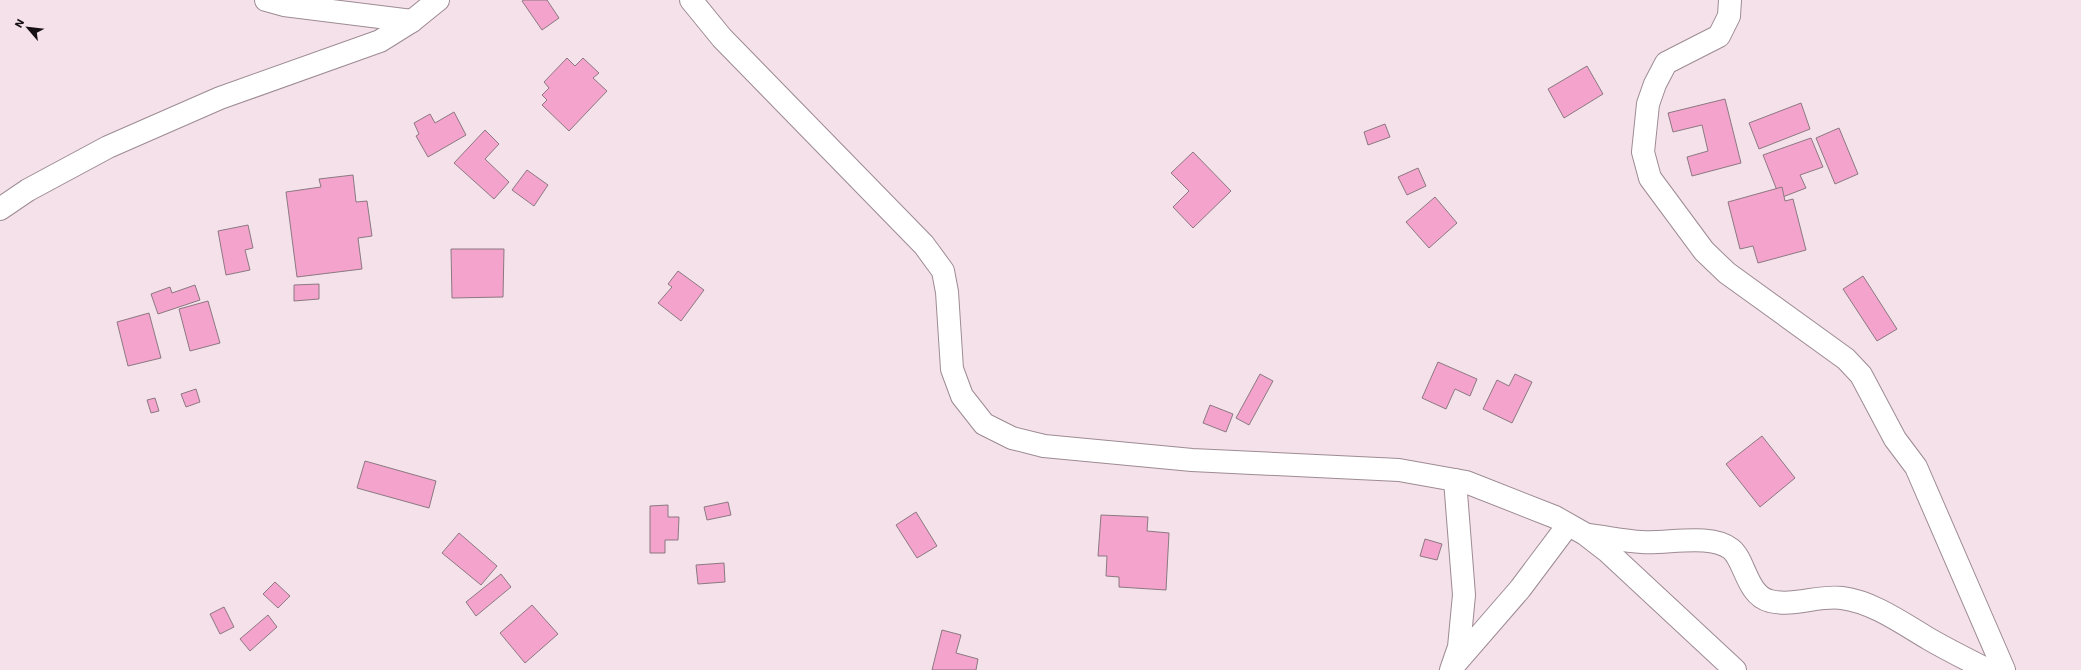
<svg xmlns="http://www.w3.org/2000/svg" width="2081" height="670" font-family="'Work Sans',sans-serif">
	<rect width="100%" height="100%" fill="#f5e1ea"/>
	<!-- building -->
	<g fill="#f4a3cc" stroke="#8b7981">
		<path d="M524 0H547L559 18 542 30 522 1Z"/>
		<path d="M567 58 575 66 583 58 599 73 593 78 607 91 569 131 542 105 547 100 542 95 549 88 544 82Z"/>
		<path d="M1587 66 1603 94 1564 118 1548 89Z"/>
		<path d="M1725 99 1741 163 1692 176 1687 157 1708 151 1702 125 1673 132 1668 113Z"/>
		<path d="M1801 103 1810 129 1759 149 1749 123Z"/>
		<path d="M454 112 466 135 428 157 416 136 419 134 414 123 430 114 435 123Z"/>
		<path d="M1385 124 1390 137 1368 145 1364 132Z"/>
		<path d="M1839 128 1858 174 1835 184 1816 138Z"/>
		<path d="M485 130 499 144 485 159 509 182 494 199 454 163Z"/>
		<path d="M1811 138 1823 167 1800 175 1806 188 1780 198 1763 155Z"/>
		<path d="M1193 152 1231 191 1193 228 1173 207 1189 191 1171 173Z"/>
		<path d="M1418 168 1426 186 1407 195 1398 177Z"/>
		<path d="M527 170 548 185 534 206 512 190Z"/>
		<path d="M353 175 356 202 367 201 372 236 358 238 362 269 297 277 286 192 321 187 319 179Z"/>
		<path d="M1782 187 1785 201 1793 199 1806 250 1758 263 1753 246 1740 249 1728 202Z"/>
		<path d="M1435 197 1457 223 1429 248 1406 222Z"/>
		<path d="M248 225 253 248 245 250 250 270 226 275 218 231Z"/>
		<path d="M451 249H504L503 297 452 298Z"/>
		<path d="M678 271 704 290 681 321 658 303 672 287 668 284Z"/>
		<path d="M1863 276 1897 329 1877 341 1843 289Z"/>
		<path d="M319 284V299L294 301V285Z"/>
		<path d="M195 285 200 300 158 314 151 294 170 287 172 293Z"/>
		<path d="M208 301 220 343 190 351 179 309Z"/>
		<path d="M149 313 161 358 128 366 117 322Z"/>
		<path d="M1438 362 1477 379 1470 396 1455 389 1446 409 1422 398Z"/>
		<path d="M1260 374 1273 381 1249 425 1236 418Z"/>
		<path d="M1515 374 1532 382 1512 423 1483 409 1497 380 1509 386Z"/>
		<path d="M196 389 200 402 186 407 181 394Z"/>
		<path d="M155 398 159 411 151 413 147 400Z"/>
		<path d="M1210 405 1233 414 1226 432 1203 423Z"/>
		<path d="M1762 436 1795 478 1760 507 1726 464Z"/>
		<path d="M365 461 436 481 429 508 357 488Z"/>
		<path d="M728 502 731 515 707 520 704 507Z"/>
		<path d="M668 505V517H679L678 540H665V553H650V506Z"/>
		<path d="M916 512 937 546 917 558 896 525Z"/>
		<path d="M1101 515 1148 517 1147 531 1169 533 1166 590 1119 587V577L1106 576 1107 556H1098Z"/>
		<path d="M459 533 497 566 481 585 442 553Z"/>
		<path d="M1425 539 1442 544 1437 560 1420 556Z"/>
		<path d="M724 563 725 582 698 584 696 565Z"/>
		<path d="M501 574 511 587 476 616 466 602Z"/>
		<path d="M275 582 290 596 278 608 263 594Z"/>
		<path d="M532 605 558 634 525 663 500 633Z"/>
		<path d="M224 607 234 627 220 634 210 614Z"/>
		<path d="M268 615 277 627 250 651 240 639Z"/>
		<path d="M942 630 961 635 956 653 978 659 976 670H932Z"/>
	</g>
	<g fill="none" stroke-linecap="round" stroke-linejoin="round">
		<defs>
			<g id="minor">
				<path d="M266 0 284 5 412 21"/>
				<path d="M691 0 722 38 924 245 943 271 947 292 952 369 962 396 984 424 1012 438 1044 446 1192 460 1399 470 1466 482 1555 517 1585 534 1607 551 1735 670"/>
				<path d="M1730 0 1729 16 1719 36 1666 63 1655 84 1648 104 1643 152 1650 178 1704 251 1727 273 1846 359 1861 375 1895 439 1916 467 2004 670"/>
				<path d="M0 209 28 190 108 147 220 98 380 41 412 21 438 0"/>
				<path d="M1588 535C1606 537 1624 541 1642 542 1667 544 1711 533 1731 549 1745 560 1747 596 1770 601 1793 607 1818 595 1842 598 1873 602 1902 623 1929 639 1948 650 1968 660 1988 670"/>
				<path d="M1455 664 1520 589 1568 525"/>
				<path d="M1451 670 1459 647 1464 595 1455 480"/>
			</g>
		</defs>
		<!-- minor casing -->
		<use href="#minor" stroke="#9d8b93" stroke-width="24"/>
		<!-- minor -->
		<use href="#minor" stroke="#fff" stroke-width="22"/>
	</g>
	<!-- north arrow -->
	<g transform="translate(28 28) rotate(298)" stroke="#f5e1ea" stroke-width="3" paint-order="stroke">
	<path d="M0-3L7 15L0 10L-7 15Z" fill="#160f13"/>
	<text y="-6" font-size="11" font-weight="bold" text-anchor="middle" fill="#160f13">N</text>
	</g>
</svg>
